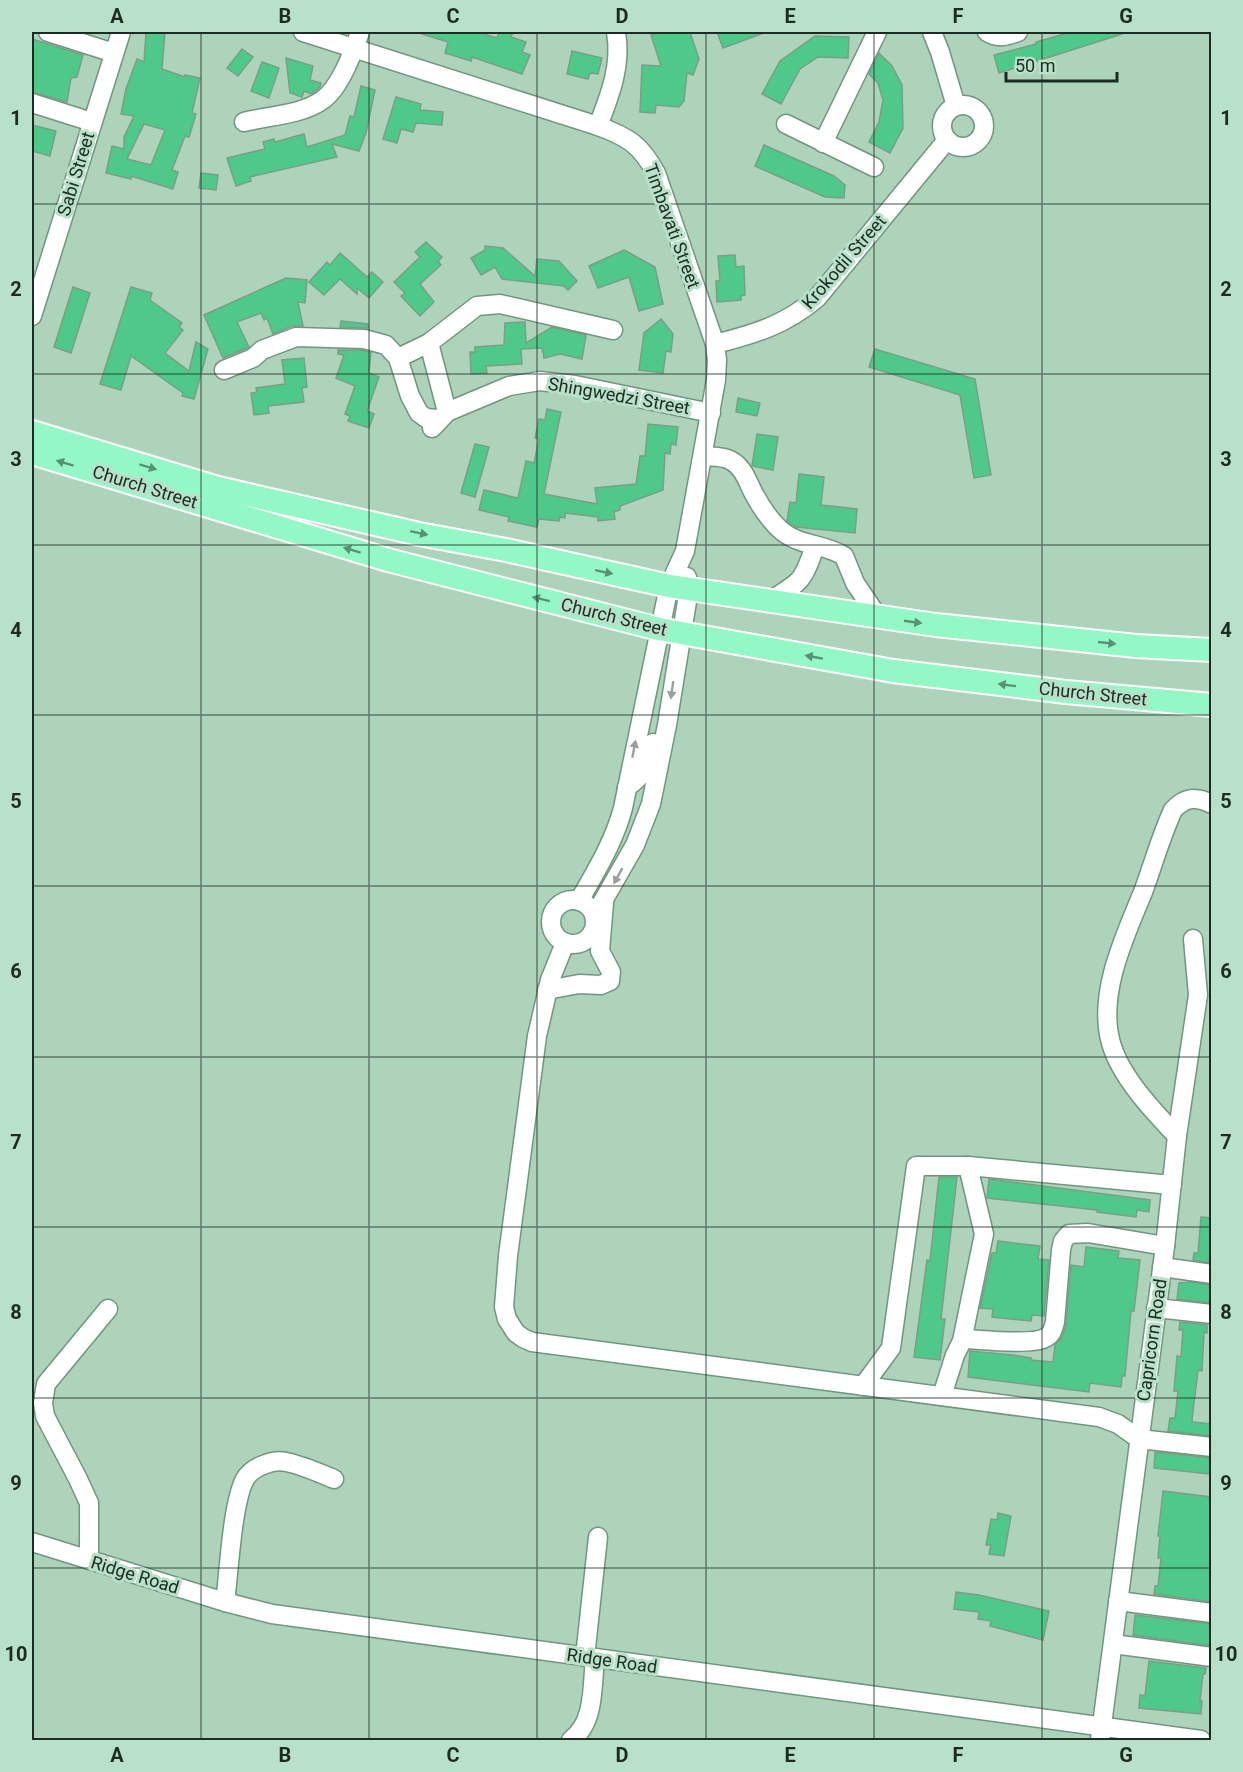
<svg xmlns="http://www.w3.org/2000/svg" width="1243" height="1772" font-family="Roboto,sans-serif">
	<rect width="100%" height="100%" fill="#add3bb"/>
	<!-- building -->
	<g fill="#4ec989" stroke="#7a9f87" stroke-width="1.5" fill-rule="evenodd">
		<path d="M146 32H165L162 69 185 77V75L200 78 192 113 196 114 189 137 185 136 172 170 178 172 173 189 131 176V179L106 173 112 146 124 149V137L134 116 121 114 126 89 137 59 144 62ZM144 124 165 130 151 165 127 159Z"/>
		<path d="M423 32H477L497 38 499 32H513L511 37 526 42 522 52 530 55 522 74 472 57 471 61 445 53 448 42 422 34Z"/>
		<path d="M663 32H690L699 59 693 75 687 73 684 101 679 107 656 105 655 113 640 112 642 65 661 66 651 35Z"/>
		<path d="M717 32H763L764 33 723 48Z"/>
		<path d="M1071 32H1121L1122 34 999 73 994 55 1036 44V42Z"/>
		<path d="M815 36 849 37 848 58 818 57 800 69 781 104 762 94 780 61Z"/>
		<path d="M32 39 83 55 77 77 71 78 67 102 32 92Z"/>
		<path d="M242 49 253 57 238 76 227 68Z"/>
		<path d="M572 51 602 58 598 74 590 73 588 79 567 74Z"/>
		<path d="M879 53 892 66 902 85 903 128 890 153 869 142 879 122 883 100 878 83 869 74Z"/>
		<path d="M286 58 313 66 310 80 321 83 320 87 311 94 304 91 302 97 290 93Z"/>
		<path d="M262 62 279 68 269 98 251 91Z"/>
		<path d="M361 86 375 90 366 133 359 151 332 144 337 157 250 177 251 181 236 186 227 158 265 149 263 142 274 139 275 142 304 134 307 147 345 135 350 116 354 117Z"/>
		<path d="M396 97 421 104 420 110 443 112 442 125 416 123 413 132 401 129 397 143 383 139Z"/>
		<path d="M32 125 56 131 50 156 32 151Z"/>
		<path d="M764 145 834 176 845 185 844 198 825 197 755 166Z"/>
		<path d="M201 173 218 175 216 190 199 188Z"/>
		<path d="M426 242 442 257 438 261 441 265 420 284 434 302 420 316 401 296 405 293 394 282 420 257 415 252Z"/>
		<path d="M485 246 503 248 535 276 537 259 559 261 577 281 568 290 564 286 502 279 495 267 481 275 471 258 485 250Z"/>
		<path d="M624 250 655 267 663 304 639 311 629 277 598 288 589 266Z"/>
		<path d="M340 253 367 277 372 272 383 282 369 298 357 288V294L340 279 324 295 309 282 327 262 330 265Z"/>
		<path d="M735 255 736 267 744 266 745 295 741 296V300L717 302 716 281H720L718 256Z"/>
		<path d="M286 278 307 280 305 303 298 302 303 326H292L273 334 267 318 264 320 261 313 237 322 249 347 223 358 204 315Z"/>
		<path d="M73 287 90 293 71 353 54 347Z"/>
		<path d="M131 287 152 293 150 300 182 323 179 327 183 330 165 353 189 371 196 342 208 349 194 399 182 396 183 393 131 356 121 390 100 384Z"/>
		<path d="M661 319 673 334 671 352 666 351 663 373 639 370 644 333Z"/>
		<path d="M341 321 368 324V328L340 327Z"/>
		<path d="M525 322 526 343 552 327 586 335 582 359 560 354 544 358 542 348 521 349 522 364 486 366 487 373 471 374 470 352H475V347L504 345 505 323Z"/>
		<path d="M875 349 975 379 991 475 974 478 960 395 869 367Z"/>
		<path d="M338 350H362L371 352 369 373 379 377 367 411 374 414 369 428 348 421 350 416 345 414 355 386 336 378 344 355 338 354Z"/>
		<path d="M304 358 307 387 302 388 304 402 268 406 269 413 254 415 251 393 257 392 256 388 285 384 282 360Z"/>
		<path d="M738 398 760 403 757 416 736 412Z"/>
		<path d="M547 409 561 412 544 494 597 504 595 488 636 484 640 456H645L648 424 678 427 676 445 671 444 670 454 665 453 663 490 620 506V510L614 512 615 519 598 521V517L565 513V518L560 517 559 521 539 519 537 527 508 521 509 517 479 510 484 490 518 498 526 461 534 463 539 439 535 438 539 419 545 420Z"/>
		<path d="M757 434 778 437 773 470 752 466Z"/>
		<path d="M475 444 489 447 475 497 461 493Z"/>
		<path d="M799 474 824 477 821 505 857 509 855 533 796 527 787 521 790 502 796 503Z"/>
		<path d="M939 1177H957L941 1319H945L940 1360 914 1357 927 1260 930 1261Z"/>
		<path d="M989 1179 1150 1200 1149 1212 1137 1210 1136 1217 1097 1212V1210L987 1198Z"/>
		<path d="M1201 1217 1212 1218V1263L1193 1260 1194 1253H1198Z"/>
		<path d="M998 1241 1040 1246 1038 1259 1049 1260 1044 1316 1032 1315 1031 1321 992 1317 993 1309 980 1308 992 1253H996Z"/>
		<path d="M1086 1247 1119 1251 1118 1258 1140 1260 1134 1311H1131L1125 1376H1122L1121 1387 1090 1383 1089 1392 968 1377 970 1351 1013 1355 1031 1358V1360L1053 1362 1055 1345 1062 1337 1066 1325 1071 1265 1084 1267Z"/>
		<path d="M1191 1282 1212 1285V1303L1177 1299 1179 1283Z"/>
		<path d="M1180 1322 1207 1325V1333L1204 1332 1202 1371 1198 1370 1192 1420 1193 1422 1212 1424V1436L1168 1431 1170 1418H1175L1178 1391H1174L1177 1356 1181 1357 1183 1330H1179Z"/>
		<path d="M1155 1452 1212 1458 1210 1474 1154 1468Z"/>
		<path d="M1163 1491 1212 1497V1602L1154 1594 1155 1586H1158L1161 1558H1158L1160 1536H1158Z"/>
		<path d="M998 1513 1011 1516 1004 1556 989 1554 991 1545H986L991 1519 997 1520Z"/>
		<path d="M956 1592 979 1595 1049 1611 1043 1640 990 1626 991 1621 978 1619 979 1612 954 1609Z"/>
		<path d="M1135 1615 1212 1624V1646L1133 1635Z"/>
		<path d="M1149 1661 1206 1668 1205 1674H1203L1200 1701H1202L1201 1714 1139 1708 1140 1695 1145 1696Z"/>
	</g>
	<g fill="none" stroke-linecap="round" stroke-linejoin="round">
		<defs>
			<g id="minor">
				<path d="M48 32 114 53"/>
				<path d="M303 32 598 126C628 137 640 144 656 173L715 344 717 360 716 380 685 551 669 586 623 808C614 842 596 871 579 901"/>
				<path d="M932 32 940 52 956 106"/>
				<path d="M987 32C998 39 1007 36 1018 32"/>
				<path d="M32 103 92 122"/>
				<circle cx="963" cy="126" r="21"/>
				<path d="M244 122C268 116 300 115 321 101 340 89 353 52 360 32"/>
				<path d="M786 124 874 167"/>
				<path d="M598 126C610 95 622 65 616 32"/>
				<path d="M823 143 877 32"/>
				<path d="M32 316 121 32"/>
				<path d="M429 343 447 412"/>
				<path d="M715 344C755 334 785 325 817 298L947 140"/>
				<path d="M398 358 429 343 477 306 500 304 613 330"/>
				<path d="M224 370 253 358 262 350 296 337 364 339 386 345 398 358 410 396 419 413 426 418 438 419"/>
				<path d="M432 428 447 412 509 386 540 381 575 385 711 413"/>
				<path d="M703 456C711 457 722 456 730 460 744 467 748 483 754 494 761 507 772 523 783 532 801 546 825 544 844 556L855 583 878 617"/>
				<path d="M771 600C802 581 803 581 815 546"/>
				<path d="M627 787C648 773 645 764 653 743"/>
				<circle cx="573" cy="922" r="22"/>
				<path d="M595 915 635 845 651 804 667 725 689 589 687 577"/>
				<path d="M565 943 550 980 537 1036 508 1256 504 1307 507 1319 516 1333 523 1338 532 1342 1099 1417 1118 1424 1139 1439 1212 1447"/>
				<path d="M547 990 579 984 601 985 610 981 611 972 600 951 604 903"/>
				<path d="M1177 1136C1153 1111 1120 1076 1111 1043 1097 994 1125 936 1143 892 1153 865 1161 836 1173 810 1185 797 1196 796 1212 804"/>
				<path d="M1162 1267 1212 1274"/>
				<path d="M1156 1308 1212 1314"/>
				<path d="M962 1341 984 1234 968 1166"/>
				<path d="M863 1386 891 1348 916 1166H968L1172 1185"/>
				<path d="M942 1396 955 1355 962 1341 967 1339C984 1340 1032 1345 1045 1338 1052 1335 1053 1329 1055 1322L1061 1250 1063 1241 1069 1234 1088 1233 1165 1246"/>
				<path d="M32 1542 225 1602 272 1614 1201 1740"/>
				<path d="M89 1560V1503L78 1479 45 1416 43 1403 46 1384 108 1309"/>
				<path d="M1118 1601 1212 1613"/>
				<path d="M225 1602C229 1573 232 1503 245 1479 252 1467 273 1459 286 1462 302 1465 319 1473 334 1479"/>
				<path d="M1113 1644 1212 1657"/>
				<path d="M585 1657 598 1537"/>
				<path d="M571 1740C595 1723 592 1686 595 1658"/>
				<path d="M1100 1740 1165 1246 1177 1136 1198 995 1193 939"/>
			</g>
			<g id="major">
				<path d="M32 432 218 488 419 534 506 550 669 586 936 625 1136 646 1212 650"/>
				<path d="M32 453 388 560 659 629 893 671 1066 692 1212 705"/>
			</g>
		</defs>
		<!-- minor casing -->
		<use href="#minor" stroke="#71967f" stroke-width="21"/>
		<!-- major casing -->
		<use href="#major" stroke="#fff" stroke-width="26"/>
		<!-- minor -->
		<use href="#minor" stroke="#fff" stroke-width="18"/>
		<!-- major -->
		<use href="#major" stroke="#94f7c6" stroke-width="22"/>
	</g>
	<!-- one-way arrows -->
	<defs><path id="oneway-solid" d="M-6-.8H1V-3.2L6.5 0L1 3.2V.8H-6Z" transform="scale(1.5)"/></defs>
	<g fill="#589274">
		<use href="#oneway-solid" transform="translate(65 463) rotate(-163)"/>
		<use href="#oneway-solid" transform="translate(148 467) rotate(17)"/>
		<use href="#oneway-solid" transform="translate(419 533) rotate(12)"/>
		<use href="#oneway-solid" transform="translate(352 550) rotate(-163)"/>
		<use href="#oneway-solid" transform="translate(604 572) rotate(12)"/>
		<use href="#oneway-solid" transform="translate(541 599) rotate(-166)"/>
		<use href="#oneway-solid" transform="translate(913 622) rotate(8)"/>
		<use href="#oneway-solid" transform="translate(1107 643) rotate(6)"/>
		<use href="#oneway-solid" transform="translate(814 657) rotate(-170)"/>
		<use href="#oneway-solid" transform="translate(1007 685) rotate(-173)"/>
	</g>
	<g fill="#99a09c">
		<use href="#oneway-solid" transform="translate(672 690) rotate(98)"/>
		<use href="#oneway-solid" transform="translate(634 749) rotate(-79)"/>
		<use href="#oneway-solid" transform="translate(618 876) rotate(119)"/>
	</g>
	<!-- grid -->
	<path fill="none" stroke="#1d2c22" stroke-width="1.5" stroke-opacity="0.55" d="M201 32V1740M369 32V1740M537 32V1740M706 32V1740M874 32V1740M1042 32V1740M32 204H1212M32 374H1212M32 545H1212M32 715H1212M32 886H1212M32 1057H1212M32 1227H1212M32 1398H1212M32 1568H1212"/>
	<g text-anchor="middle" stroke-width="6" stroke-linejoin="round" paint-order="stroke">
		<!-- street labels -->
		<g font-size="18" fill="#1d2c22" stroke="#b9e0c8">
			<text transform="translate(76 174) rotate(-73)" y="6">Sabi Street</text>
			<text transform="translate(672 226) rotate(70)" y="6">Timbavati Street</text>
			<text transform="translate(844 262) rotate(-49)" y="6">Krokodil Street</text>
			<text transform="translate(619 396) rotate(10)" y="6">Shingwedzi Street</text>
			<text transform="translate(145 487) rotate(17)" y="6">Church Street</text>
			<text transform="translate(614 617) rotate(14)" y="6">Church Street</text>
			<text transform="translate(1093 694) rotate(6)" y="6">Church Street</text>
			<text transform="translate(1152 1340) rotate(-82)" y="6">Capricorn Road</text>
			<text transform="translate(135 1575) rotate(17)" y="6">Ridge Road</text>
			<text transform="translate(612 1661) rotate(8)" y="6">Ridge Road</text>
		</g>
	</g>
	<!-- border -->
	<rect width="1243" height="1772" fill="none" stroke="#b9e0c8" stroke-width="66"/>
	<!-- scale -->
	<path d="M1006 72v9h111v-9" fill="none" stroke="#1d2c22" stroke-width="3"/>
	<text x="1015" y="72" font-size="18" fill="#1d2c22" stroke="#b9e0c8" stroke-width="4.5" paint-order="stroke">50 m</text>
	<rect x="33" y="33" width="1177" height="1706" fill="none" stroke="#1d2c22" stroke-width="2"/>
	<g font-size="20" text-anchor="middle" font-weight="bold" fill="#1d2c22">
		<text x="117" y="23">A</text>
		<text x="285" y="23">B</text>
		<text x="453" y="23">C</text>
		<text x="622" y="23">D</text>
		<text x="790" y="23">E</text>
		<text x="958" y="23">F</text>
		<text x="1126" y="23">G</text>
		<text x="16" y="125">1</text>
		<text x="1226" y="125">1</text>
		<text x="16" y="296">2</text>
		<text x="1226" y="296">2</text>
		<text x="16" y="466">3</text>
		<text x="1226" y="466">3</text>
		<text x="16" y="637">4</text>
		<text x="1226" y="637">4</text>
		<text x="16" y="808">5</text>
		<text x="1226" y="808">5</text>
		<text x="16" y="978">6</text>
		<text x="1226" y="978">6</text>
		<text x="16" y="1149">7</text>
		<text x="1226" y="1149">7</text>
		<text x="16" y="1319">8</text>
		<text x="1226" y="1319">8</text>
		<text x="16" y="1490">9</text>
		<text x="1226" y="1490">9</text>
		<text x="16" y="1661">10</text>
		<text x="1226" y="1661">10</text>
		<text x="117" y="1762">A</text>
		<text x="285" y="1762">B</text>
		<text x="453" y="1762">C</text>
		<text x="622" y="1762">D</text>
		<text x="790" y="1762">E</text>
		<text x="958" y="1762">F</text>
		<text x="1126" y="1762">G</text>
	</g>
</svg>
